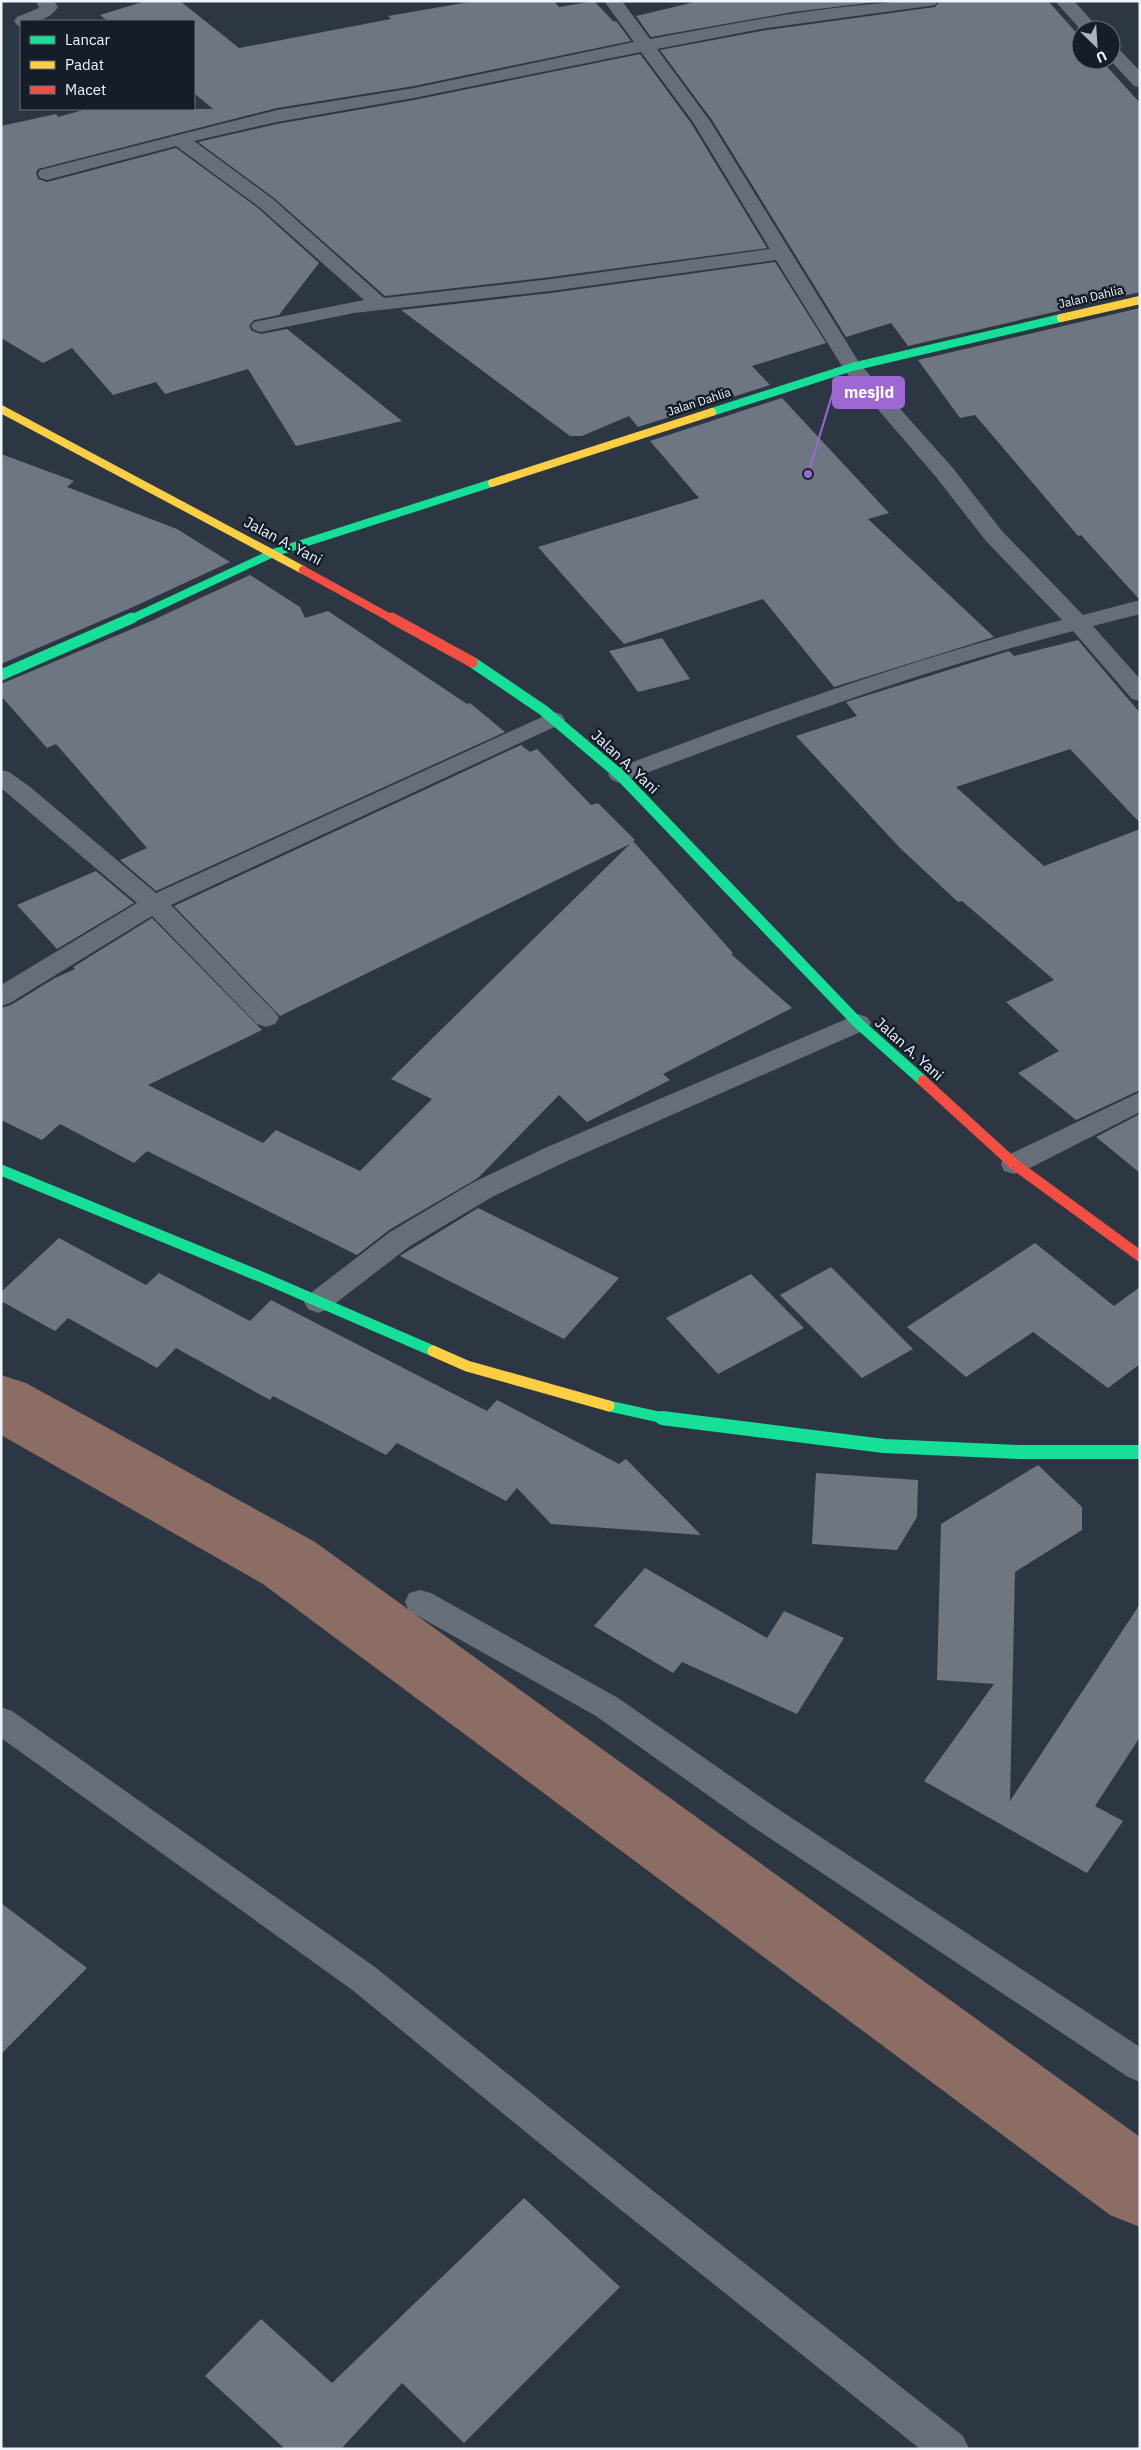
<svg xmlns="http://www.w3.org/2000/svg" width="1141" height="2450" font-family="'IBM Plex Sans',sans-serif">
	<rect width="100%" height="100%" fill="#2d3743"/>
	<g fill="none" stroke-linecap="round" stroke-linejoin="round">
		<!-- canal -->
		<path fill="#8b6d63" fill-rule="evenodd" d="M1 1375 26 1383 315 1542 1140 2137V2227L1110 2215 263 1584 1 1435Z"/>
	</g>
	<!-- building -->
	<g fill="#6e7681">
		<path d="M146 1H180L239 48 391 19 388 16 475 1H554L559 7 594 1 614 22 616 21 631 41 414 86 277 108 38 169 36 173 38 179 47 182 176 148 258 208 319 263 279 315 254 320 249 326 252 331 261 334 287 329 402 421 296 446 248 369 165 394 156 382 113 395 72 348 43 363 1 338V126L56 114 58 117 87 109H213L194 93V21H108L100 15Z"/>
		<path d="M699 1H885L793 12 651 37 636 16Z"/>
		<path d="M940 1H1048L1081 38V60H1101L1140 103V292L908 346 891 323 846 337 712 120 660 50 761 31 935 7Z"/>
		<path d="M640 54 691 123 767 248 551 277 385 296 274 198 198 142 277 124 414 100Z"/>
		<path d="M775 262 826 343 752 366 770 385 638 427 629 416 582 436H570L401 310 551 293Z"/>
		<path d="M1140 308V598H1138L1081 535 1078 536 975 415 960 418 918 360Z"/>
		<path d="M782 398 889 513 868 519 994 637 834 687 763 599 624 644 538 547 699 498 650 441Z"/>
		<path d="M1 454 74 481 67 487 177 529 230 562 133 607 1 664Z"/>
		<path d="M250 575 300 607 305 618 328 611 467 704 470 703 505 732 156 891 120 860 147 848 56 744 47 748 1 696V684L151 621Z"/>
		<path d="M662 638 690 679 638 692 609 651Z"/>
		<path d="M1078 640 1140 713V823L1070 749 956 787 1044 866 1140 829V1090L1076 1120 1018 1073 1059 1051 1006 1002 1054 980 962 901 958 902 900 848 796 736 857 716 846 702 849 701 1009 651 1014 656Z"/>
		<path d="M521 745 530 752 537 749 591 805 598 803 635 840 633 841 733 953 731 954 792 1008 663 1074 670 1080 587 1122 559 1095 478 1178 389 1230 357 1255 147 1151 134 1163 60 1124 42 1140 1 1120V1008L11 1005 55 978 75 969 73 967 152 918 262 1030 148 1085 263 1143 276 1130 360 1171 432 1099 391 1079 630 844 280 1016 174 906Z"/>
		<path d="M96 871 134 903 57 949 17 905Z"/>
		<path d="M1140 1114V1173L1096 1137Z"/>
		<path d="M478 1208 531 1234 619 1278 564 1339 400 1256Z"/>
		<path d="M59 1238 146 1285 159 1273 250 1321 271 1300 487 1411 497 1400 619 1464 626 1459 701 1535 551 1524 517 1488 506 1501 397 1443 386 1455 273 1396 270 1400 176 1348 157 1368 68 1318 55 1331 1 1301V1292Z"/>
		<path d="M1035 1243 1114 1306 1140 1287V1364L1108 1388 1033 1332 966 1377 907 1327Z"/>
		<path d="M831 1267 913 1349 862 1378 780 1295Z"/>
		<path d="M751 1274 804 1328 718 1374 666 1318Z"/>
		<path d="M1038 1465 1082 1507V1530L1015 1572 1010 1801 1140 1604V1737L1095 1806 1123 1821 1087 1873 924 1781 994 1684 937 1680 941 1524Z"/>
		<path d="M816 1473 918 1480 917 1517 897 1550 812 1544Z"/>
		<path d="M645 1568 767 1638 784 1611 844 1638 797 1714 682 1662 673 1673 594 1626Z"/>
		<path d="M1 1903 87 1968 1 2054Z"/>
		<path d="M524 2198 620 2287 464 2443 402 2383 341 2449H285L205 2376 261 2319 332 2383Z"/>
	</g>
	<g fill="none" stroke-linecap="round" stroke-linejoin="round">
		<!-- street -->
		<g fill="#666e79" fill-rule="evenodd">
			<path d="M36 1H54L58 7C49 21 37 21 21 21V26L17 25 14 21 17 17 39 8Z"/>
			<path d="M604 1H622L650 39C745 22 841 1 938 1L935 5 929 6 761 29 657 49 710 121 860 364 952 467 1002 531 1083 615 1140 600V614L1093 626 1140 679V701L1132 699 1073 631C921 671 775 724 628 780L620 783 612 780 608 775 612 770C760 713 909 660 1062 620L986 541 936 477 845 371 776 260 551 291 354 313 261 332 254 330 251 326 254 322 364 300 259 207 176 146 47 180 40 178 38 174 40 170 277 110 414 88 634 42ZM641 52 693 122 770 249 551 279 384 298 273 199 194 141 277 122 414 98Z"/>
			<path d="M1055 1H1074L1100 30H1081Z"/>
			<path d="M1111 46 1117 47 1140 71V87L1134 86 1110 60Z"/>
			<path d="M553 712 561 714 565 719 561 724 171 905 275 1012 279 1018 275 1024 266 1027 257 1024 152 916 10 1003 1 1006V985L137 903 1 788V770L9 772 29 786 156 893Z"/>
			<path d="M858 1014 867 1017 871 1023 867 1029 565 1162 492 1197 410 1246 328 1309 318 1313 308 1309 304 1302 308 1295 390 1232 472 1183 545 1148Z"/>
			<path d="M1140 1092V1112L1024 1171 1014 1174 1004 1171 1001 1164 1004 1157Z"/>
			<path d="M420 1590 431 1593 618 1698 772 1805 1140 2047V2082L1128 2077 750 1825 596 1716 409 1611 405 1602 409 1593Z"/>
			<path d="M1 1707 12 1711 375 1967 647 2186 963 2436 969 2449H920L621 2210 351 1989 1 1738Z"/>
		</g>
		<!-- fast-far2 -->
		<g stroke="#16e098" stroke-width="8">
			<path d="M712 412 852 367 1061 318"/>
			<path d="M129 620 273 553 492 483"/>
		</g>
		<!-- fast-far1 -->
		<g stroke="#16e098" stroke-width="11">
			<path d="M472 662 543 710 620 775 858 1023 923 1081"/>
			<path d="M1 675 132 618"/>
			<path d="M1 1170 264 1278 433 1351"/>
			<path d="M609 1406 668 1419"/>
		</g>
		<!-- fast -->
		<path stroke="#16e098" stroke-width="14" d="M662 1418 884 1446 1020 1452H1140"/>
		<!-- slow-far1 -->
		<g stroke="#ffcf43" stroke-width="8">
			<path d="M1061 318 1140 300"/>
			<path d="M1 409 303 570"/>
			<path d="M492 483 712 412"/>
		</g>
		<!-- slow -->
		<path stroke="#ffcf43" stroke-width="11" d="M433 1351 467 1366 609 1406"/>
		<!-- jam-far1 -->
		<path stroke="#f24e42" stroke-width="8" d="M303 570 394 620"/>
		<!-- jam -->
		<g stroke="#f24e42" stroke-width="11">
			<path d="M392 618 472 662"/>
			<path d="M923 1081 1014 1164 1140 1256"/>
		</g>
	</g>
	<g text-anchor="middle" stroke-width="5" stroke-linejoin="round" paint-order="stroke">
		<!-- far-street labels -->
		<g font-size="12" fill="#eef5fe" stroke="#141d28">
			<text transform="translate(1091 297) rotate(-13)" y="4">Jalan Dahlia</text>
			<text transform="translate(699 402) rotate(-18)" y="4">Jalan Dahlia</text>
		</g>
		<!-- street labels -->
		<g font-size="15" fill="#eef5fe" stroke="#141d28">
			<text transform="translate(283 541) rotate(28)" y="5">Jalan A. Yani</text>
			<text transform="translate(625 762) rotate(43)" y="5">Jalan A. Yani</text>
			<text transform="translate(909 1049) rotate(42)" y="5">Jalan A. Yani</text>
		</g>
	</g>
	<!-- callouts -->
	<path fill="none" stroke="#9e68d2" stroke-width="2" d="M808 474L833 392"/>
	<circle fill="#9e68d2" stroke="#141d28" stroke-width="2" cx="808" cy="474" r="5"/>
	<rect fill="#9e68d2" stroke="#9e68d2" stroke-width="2" x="833" y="377" width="71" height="31" rx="5"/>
	<g font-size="16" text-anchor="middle" font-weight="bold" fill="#fff">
		<text x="869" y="398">mesjid</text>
	</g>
	<!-- border -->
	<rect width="1141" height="2450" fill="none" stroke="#eef5fe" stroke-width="5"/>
	<!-- legend -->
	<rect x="20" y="20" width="175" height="90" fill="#141d28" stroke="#6b737e"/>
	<rect x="30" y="36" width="25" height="8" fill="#16e098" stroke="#6b737e"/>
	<text x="65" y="45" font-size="15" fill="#eef5fe">Lancar</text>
	<rect x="30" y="61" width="25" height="8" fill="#ffcf43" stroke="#6b737e"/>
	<text x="65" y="70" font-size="15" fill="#eef5fe">Padat</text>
	<rect x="30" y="86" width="25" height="8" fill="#f24e42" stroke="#6b737e"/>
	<text x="65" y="95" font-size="15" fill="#eef5fe">Macet</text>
	<!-- north arrow -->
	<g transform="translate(1096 45) rotate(155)"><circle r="24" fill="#141d28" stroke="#6b737e"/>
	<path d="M0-4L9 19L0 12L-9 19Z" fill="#aab2bd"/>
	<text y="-8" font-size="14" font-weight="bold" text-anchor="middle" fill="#eef5fe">U</text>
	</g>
</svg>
